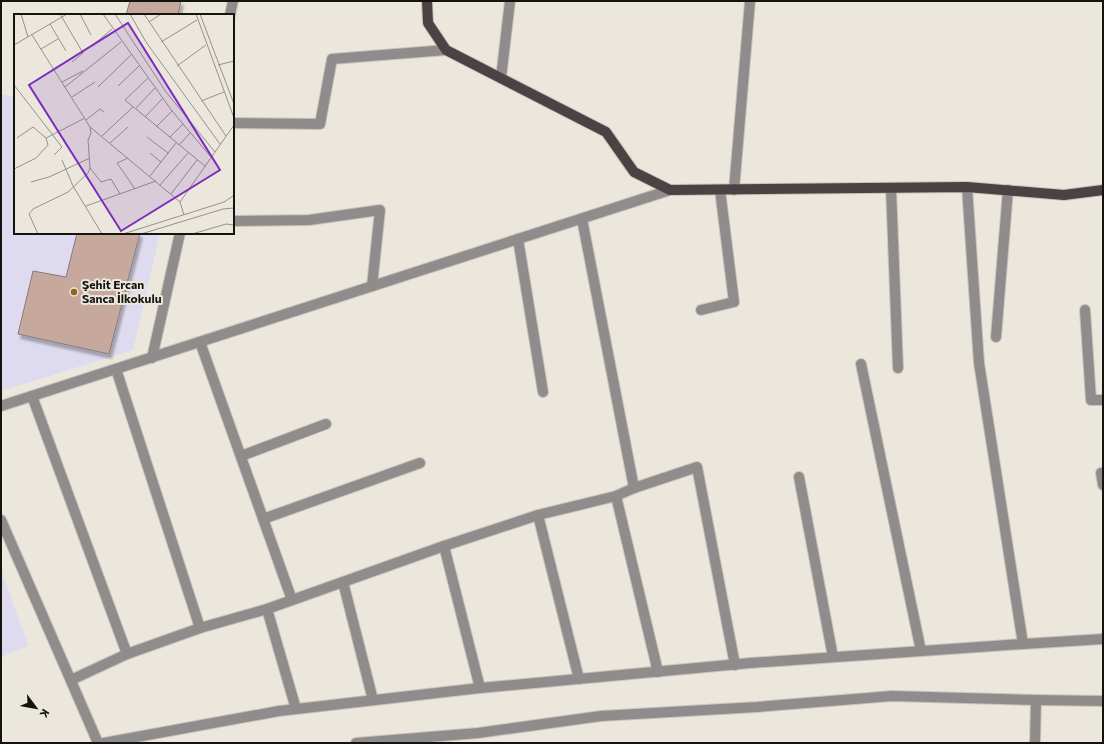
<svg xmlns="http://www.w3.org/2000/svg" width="1104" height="744" font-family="Commissioner,sans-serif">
	<defs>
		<filter id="shadow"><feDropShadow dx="2.5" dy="4.5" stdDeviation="1" flood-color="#0004"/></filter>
	</defs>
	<rect width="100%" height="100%" fill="#ebe7dd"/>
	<!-- education -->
	<g fill="#dedaf0">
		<path d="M1 94 15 97V233H160L133 350 1 391Z"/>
		<path d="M1 569 28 646 1 657Z"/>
	</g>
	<!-- building -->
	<g fill="#c7a89c" stroke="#867b78" filter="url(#shadow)">
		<path d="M130 1H181L178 15H126Z"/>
		<path d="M77 233H140L109 354 18 334 33 271 66 277Z"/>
	</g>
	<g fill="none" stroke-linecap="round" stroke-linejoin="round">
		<defs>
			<g id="minor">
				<path d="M230 15 233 1"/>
				<path d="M501 78 510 1"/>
				<path d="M233 123 320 124 332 59 446 50"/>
				<path d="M967 187 979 363 1023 644"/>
				<path d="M891 188 898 368"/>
				<path d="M734 190 750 1"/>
				<path d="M582 219 634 488"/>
				<path d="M233 221 309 220 380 210 372 286"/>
				<path d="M518 239 543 392"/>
				<path d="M701 310 734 302 720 190"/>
				<path d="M1085 310 1091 400H1103"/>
				<path d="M996 337 1008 190"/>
				<path d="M200 342 292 600"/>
				<path d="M152 358 180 233"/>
				<path d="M861 364 921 651"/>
				<path d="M116 369 200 628"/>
				<path d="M32 396 127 654"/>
				<path d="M1 406 670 190"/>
				<path d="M241 456 326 424"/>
				<path d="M1101 473 1103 485"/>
				<path d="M799 477 833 657"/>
				<path d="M616 496 658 672"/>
				<path d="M538 515 579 679"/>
				<path d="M263 519 420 463"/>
				<path d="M1 520 98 743"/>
				<path d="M444 546 480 688"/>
				<path d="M343 582 373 700"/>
				<path d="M267 609 296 709"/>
				<path d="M71 680 127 654 200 628 267 609 444 546 538 515 616 496 634 488 697 467 735 665"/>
				<path d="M104 743 279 711 480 688 750 663 1023 644 1103 639"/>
				<path d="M356 743 478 733 601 716 757 707 892 696 1036 700 1103 701"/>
				<path d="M1035 743 1036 700"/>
			</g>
			<path id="major" d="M427 1 428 23 446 50 606 132 634 172 670 190 967 187 1064 195 1103 190"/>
		</defs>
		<!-- minor casing -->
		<use href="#minor" stroke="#c9c5bc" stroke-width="12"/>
		<!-- major casing -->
		<use href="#major" stroke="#c9c5bc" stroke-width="12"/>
		<!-- minor -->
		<use href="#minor" stroke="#918c8c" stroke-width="10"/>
		<!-- major -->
		<use href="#major" stroke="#4b4243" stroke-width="10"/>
	</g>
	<!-- markers -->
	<circle fill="#99611d" stroke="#ebe7dd" stroke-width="1.5" cx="74" cy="292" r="4"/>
	<g text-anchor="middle" stroke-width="4" stroke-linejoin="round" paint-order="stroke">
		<!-- poi labels -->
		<g font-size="12" font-weight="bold" fill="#141310" stroke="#ebe7dd" text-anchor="start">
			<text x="82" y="289">Şehit Ercan<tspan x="82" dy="14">Sanca İlkokulu</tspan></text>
		</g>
	</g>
	<!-- overview -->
	<g transform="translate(14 14)">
		<rect width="220" height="220" fill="#ebe7dd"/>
		<path fill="none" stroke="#95928b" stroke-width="1" d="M7 0 14 23M46 0 69 39 58 48M66 0 77 21M89 0 158 97 197 143M101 0 152 78 201 138M116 0 132 28 206 130M130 0 212 122M182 0 220 104M186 0 220 90M135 8 147 0M36 10 52 37M18 21 76 113 77 119 74 126 76 154 74 159 54 178 19 195 15 200 24 220M147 28 183 6M0 31 53 0M78 32 98 15M27 35 44 25M204 51 220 47M163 52 192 31M134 64 111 86 191 152M48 68 69 57M0 71 48 133 40 141M104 72 125 52M51 73 107 28M84 73 117 41M58 83 81 68M187 87 210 78M122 94 141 74M131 103 149 84M72 106 86 95 90 98M76 113 166 188 170 201M142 113 158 97M88 122 119 93M133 123 154 139M156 123 169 110M32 124 71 104M96 129 114 113M165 131 176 119M136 139 147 148M114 144 103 149 121 175M48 146 59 172 88 220M76 154 87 168 97 165 106 180M0 155 22 144 34 131 32 124 19 113 3 124M136 162 162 129M17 168 35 163 76 144M146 171 174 139M157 180 183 146M166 188 220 111M72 192 142 167M109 220 210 188 219 182M127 220 209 195 220 194M178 220 212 210 220 211"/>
		<path fill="#7b2cbf" fill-opacity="0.15" stroke="#7b2cbf" stroke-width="2" d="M114 9 206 156 107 217 15 71Z"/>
		<rect width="220" height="220" fill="none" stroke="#141310" stroke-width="2"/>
	</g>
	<!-- border -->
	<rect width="1104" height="744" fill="none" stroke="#141310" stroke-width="4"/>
	<!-- north arrow -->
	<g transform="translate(36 708) rotate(122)" stroke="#ebe7dd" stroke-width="3" paint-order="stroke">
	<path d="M0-3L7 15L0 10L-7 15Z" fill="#141310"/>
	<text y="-6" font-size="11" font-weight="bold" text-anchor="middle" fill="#141310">K</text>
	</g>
</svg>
